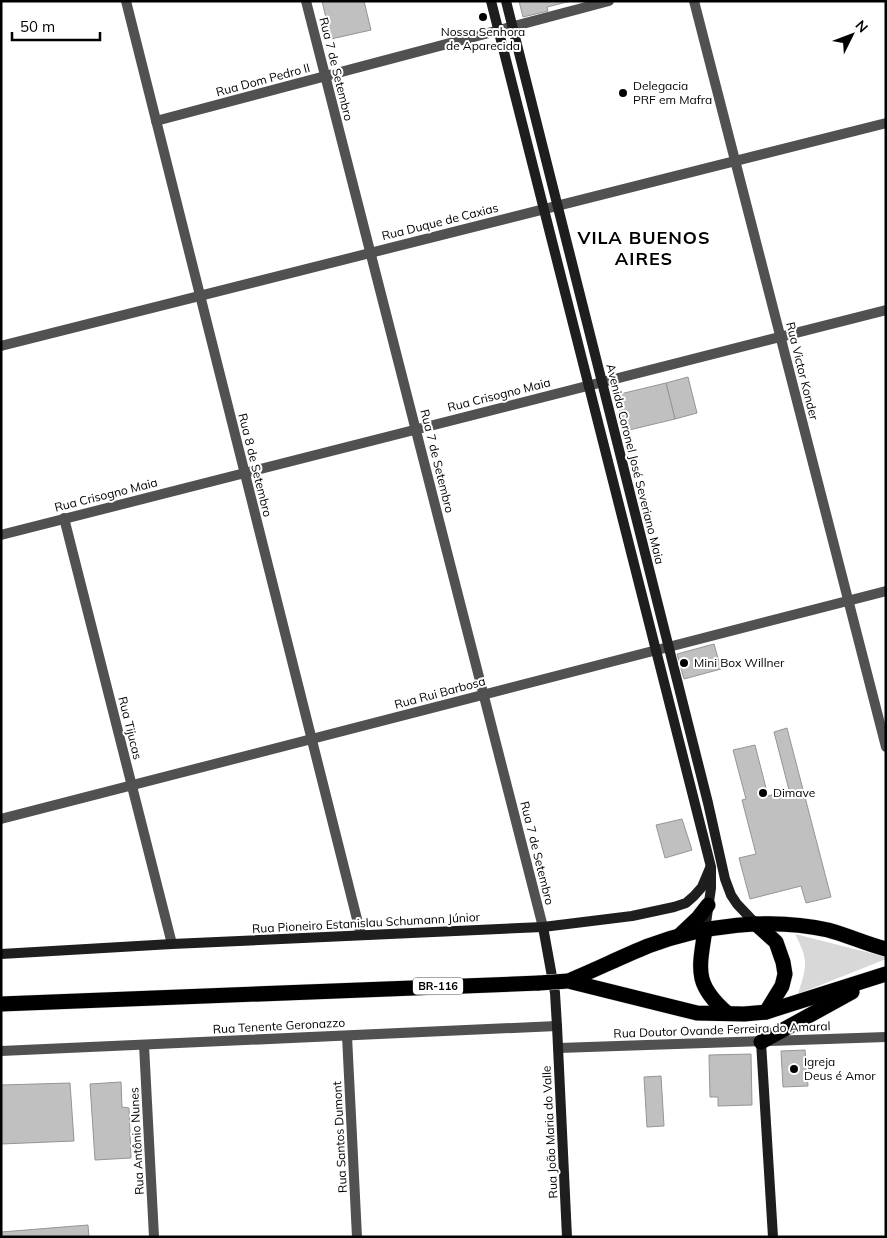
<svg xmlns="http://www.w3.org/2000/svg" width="887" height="1238" font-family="Mulish,sans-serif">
	<rect width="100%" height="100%" fill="#fff"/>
	<!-- green -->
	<path fill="#d8d8d8" d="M795 934 886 957V959L798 994C807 966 809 961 795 934Z"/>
	<!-- building -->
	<g fill="#c0c0c0" stroke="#959595">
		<path d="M322 1H364L371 30 331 39Z"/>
		<path d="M519 1H571L547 7 548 11 523 17Z"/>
		<path d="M688 377 697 413 675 419 666 383Z"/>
		<path d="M666 383 675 419 625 431 616 395Z"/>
		<path d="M714 644 721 669 684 679 677 654Z"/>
		<path d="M787 728 831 897 806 903 801 886 750 899 739 858 756 854 742 800 746 799 733 750 755 745 768 796 789 790 774 732Z"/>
		<path d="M682 819 692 850 665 858 656 825Z"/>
		<path d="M805 1050 808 1086 783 1087 781 1051Z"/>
		<path d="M751 1054 752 1105 718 1106V1097H710L709 1055Z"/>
		<path d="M661 1076 664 1126 647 1127 644 1077Z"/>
		<path d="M121 1082 122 1107 129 1108 131 1158 95 1160 90 1084Z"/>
		<path d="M70 1083 74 1141 1 1144V1085Z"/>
		<path d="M88 1225 89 1237H1V1232Z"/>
	</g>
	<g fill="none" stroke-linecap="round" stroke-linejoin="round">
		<defs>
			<g id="highway">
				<path d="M756 924 776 942 783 962 785 974 782 986 766 1012"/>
				<path d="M705 930C699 970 694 984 727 1013"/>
				<path d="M680 935 698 918 708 905"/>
				<path d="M568 981C595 970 621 957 648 946 703 925 771 917 828 930 847 935 866 944 886 949"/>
				<path d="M568 981 697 1013 744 1014 766 1012 886 974"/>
				<path d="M1 1004 539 983"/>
				<path d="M761 1042 852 992"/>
			</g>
		</defs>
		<!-- highway casing -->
		<use href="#highway" stroke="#dbdbdb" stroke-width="16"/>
		<!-- street -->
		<g stroke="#515151" stroke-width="10">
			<path d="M126 1 361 935"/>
			<path d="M306 1 543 927"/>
			<path d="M694 1 886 747"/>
			<path d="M156 121 609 1"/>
			<path d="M1 346 886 123"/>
			<path d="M64 518 172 944"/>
			<path d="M1 535 886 310"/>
			<path d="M1 819 886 591"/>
			<path d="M347 1036 357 1237"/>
			<path d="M144 1045 154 1237"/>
			<path d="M559 1048 886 1037"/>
			<path d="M1 1051 557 1026"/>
		</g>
		<!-- secondary -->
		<g stroke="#1e1e1e" stroke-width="10">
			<path d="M491 1 711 867V888L705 930"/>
			<path d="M506 1 708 803 725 879 731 895 737 904 756 924"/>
			<path d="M543 927 555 993 557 1026 567 1237"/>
			<path d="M1 954 172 944 543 927 632 916 674 907 686 903 694 896 702 887 710 868"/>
			<path d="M761 1042 773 1237"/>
		</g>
		<!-- highway -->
		<use href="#highway" stroke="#000" stroke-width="15"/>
		<defs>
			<path id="highway-bridge" d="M539 983 568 981"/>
		</defs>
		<!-- highway-bridge casing -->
		<use href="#highway-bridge" stroke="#dbdbdb" stroke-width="16" stroke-linecap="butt"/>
		<!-- highway-bridge -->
		<use href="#highway-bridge" stroke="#000" stroke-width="15"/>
	</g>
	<!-- markers -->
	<g fill="#000" stroke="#fff" stroke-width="2">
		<circle cx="483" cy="17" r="5"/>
		<circle cx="623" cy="93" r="5"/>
		<circle cx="684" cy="663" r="5"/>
		<circle cx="763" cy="793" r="5"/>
		<circle cx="794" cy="1069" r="5"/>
	</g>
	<g text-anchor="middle" stroke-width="4" stroke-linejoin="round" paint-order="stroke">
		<!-- shield labels -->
		<rect fill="#fff" stroke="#4c4c4c" stroke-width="1" x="413" y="977.5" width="50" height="17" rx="4"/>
		<g font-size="11" font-weight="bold" fill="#000">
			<text x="438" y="990">BR-116</text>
		</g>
		<!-- poi labels -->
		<g font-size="12" fill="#000" stroke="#fff" text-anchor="start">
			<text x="483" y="36" text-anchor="middle">Nossa Senhora<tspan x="483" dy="14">de Aparecida</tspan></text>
			<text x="633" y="90">Delegacia<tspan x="633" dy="14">PRF em Mafra</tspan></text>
			<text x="694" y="667">Mini Box Willner</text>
			<text x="773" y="797">Dimave</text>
			<text x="804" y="1066">Igreja<tspan x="804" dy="14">Deus é Amor</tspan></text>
		</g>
		<!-- street labels -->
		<g font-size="12" fill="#000" stroke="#fff">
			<text transform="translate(336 69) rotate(76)" y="4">Rua 7 de Setembro</text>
			<text transform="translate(263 80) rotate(-15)" y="4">Rua Dom Pedro II</text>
			<text transform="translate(440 222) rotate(-14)" y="4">Rua Duque de Caxias</text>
			<text transform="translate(802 371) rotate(76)" y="4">Rua Victor Konder</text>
			<text transform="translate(499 395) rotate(-14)" y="4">Rua Crisogno Maia</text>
			<text transform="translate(437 461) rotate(76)" y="4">Rua 7 de Setembro</text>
			<text transform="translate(635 464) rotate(76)" y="4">Avenida Coronel José Severiano Maia</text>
			<text transform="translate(255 465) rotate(76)" y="4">Rua 8 de Setembro</text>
			<text transform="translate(106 495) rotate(-14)" y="4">Rua Crisogno Maia</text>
			<text transform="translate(440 693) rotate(-15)" y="4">Rua Rui Barbosa</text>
			<text transform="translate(130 728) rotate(76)" y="4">Rua Tijucas</text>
			<text transform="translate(537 853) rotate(76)" y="4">Rua 7 de Setembro</text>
			<text transform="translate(366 923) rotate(-3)" y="4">Rua Pioneiro Estanislau Schumann Júnior</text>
			<text transform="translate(279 1026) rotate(-3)" y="4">Rua Tenente Geronazzo</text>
			<text transform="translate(722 1030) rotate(-2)" y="4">Rua Doutor Ovande Ferreira do Amaral</text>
			<text transform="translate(550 1132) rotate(-93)" y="4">Rua João Maria do Valle</text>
			<text transform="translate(340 1137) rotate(-93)" y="4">Rua Santos Dumont</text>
			<text transform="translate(137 1141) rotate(-93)" y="4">Rua Antônio Nunes</text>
		</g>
		<!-- district labels -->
		<g font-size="18" font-weight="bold" letter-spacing="1" fill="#000" stroke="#fff">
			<text x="644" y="244">VILA BUENOS<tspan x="644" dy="21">AIRES</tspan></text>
		</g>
	</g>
	<!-- border -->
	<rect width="887" height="1238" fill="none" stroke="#000000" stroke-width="5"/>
	<!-- north arrow -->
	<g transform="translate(852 35) rotate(48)" stroke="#ffffff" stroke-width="4" paint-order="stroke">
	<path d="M0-4L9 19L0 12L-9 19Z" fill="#000000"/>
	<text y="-8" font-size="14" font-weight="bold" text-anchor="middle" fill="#000000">N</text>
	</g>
	<!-- scale -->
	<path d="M12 32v8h88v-8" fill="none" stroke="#000000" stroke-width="2.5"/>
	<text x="20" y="32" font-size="15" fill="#000000" stroke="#ffffff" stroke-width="4" paint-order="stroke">50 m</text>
</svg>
